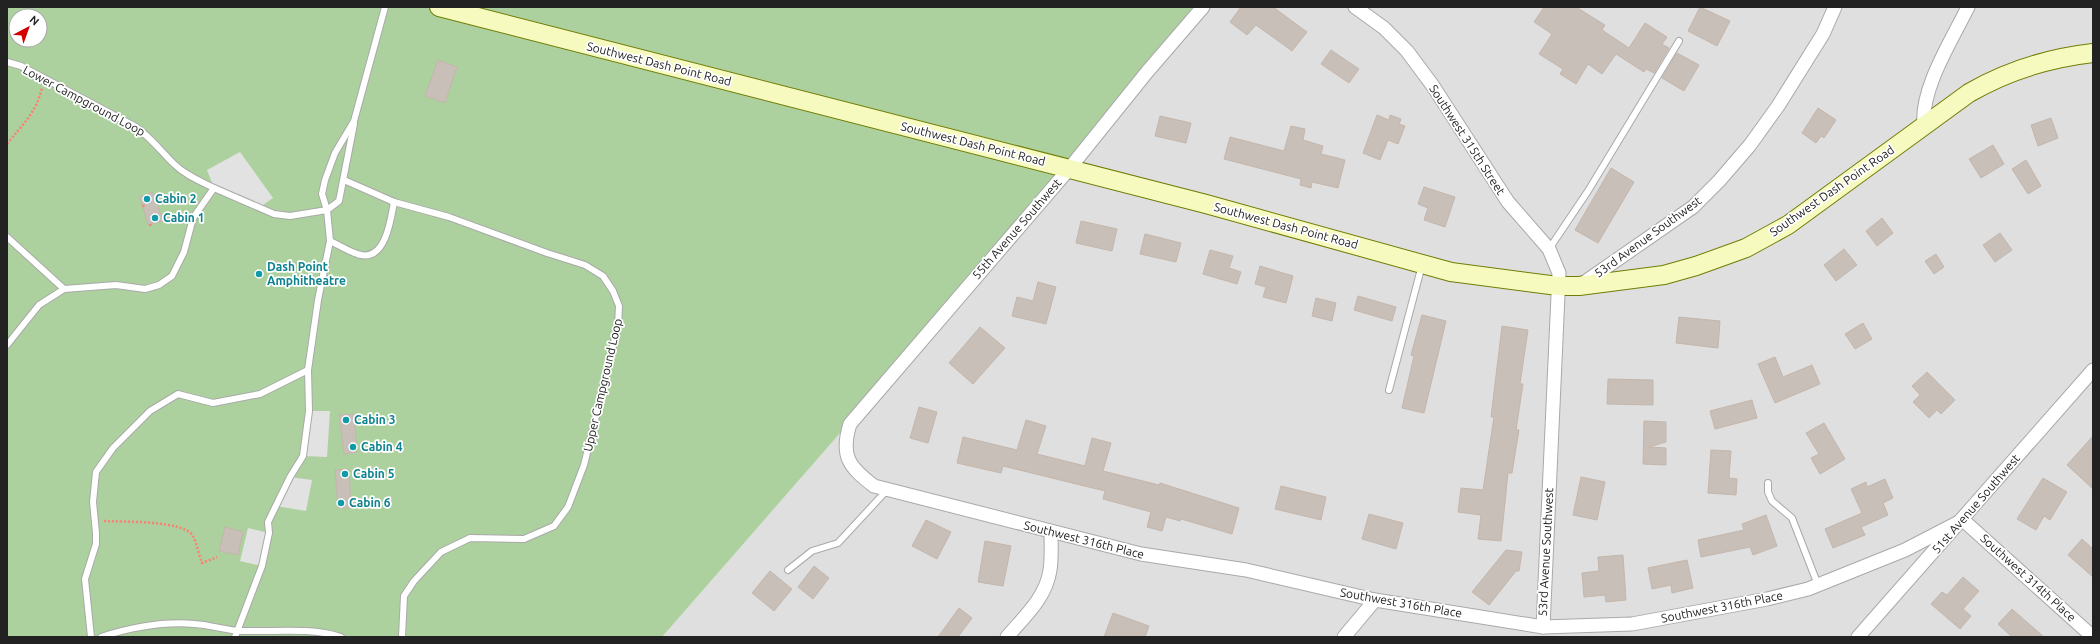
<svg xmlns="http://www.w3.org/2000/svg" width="2100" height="644" font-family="Ubuntu,sans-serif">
	<rect width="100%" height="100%" fill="#f2efe9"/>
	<!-- residential -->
	<path fill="#e0dfdf" d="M1212 7H2093V637H662Z"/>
	<!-- forest -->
	<path fill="#add19e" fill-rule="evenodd" d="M7 7H1212L662 637H7ZM16 16H40V40H16Z"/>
	<!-- parking -->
	<g fill="#e2e2e2">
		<path d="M240 152 273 198 260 207 214 188 207 170Z"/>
		<path d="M309 411H330L327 457 303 456Z"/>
		<path d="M290 477 312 480 306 511 276 506Z"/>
		<path d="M248 528 269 533 262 566 240 561Z"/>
	</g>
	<!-- building -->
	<g fill="#c7bfb8" stroke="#c4b6ab">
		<path d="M1241 7H1273L1307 32 1292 51 1256 25 1247 35 1230 22Z"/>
		<path d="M1544 7H1576L1605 25 1602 30 1629 48 1645 23 1667 37 1662 44 1669 48 1654 73 1646 69 1644 72 1616 54 1602 74 1588 64 1576 84 1560 74 1563 69 1539 54 1552 34 1534 22Z"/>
		<path d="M1700 7 1730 21 1717 46 1688 31Z"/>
		<path d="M1331 50 1359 69 1349 83 1321 64Z"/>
		<path d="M1677 53 1699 65 1684 91 1662 78Z"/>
		<path d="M438 60 457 67 445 103 425 96Z"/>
		<path d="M1818 108 1836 120 1824 138 1821 136 1816 143 1802 133Z"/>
		<path d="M1377 115 1389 120 1390 115 1401 119 1399 124 1405 126 1398 144 1388 140 1380 160 1363 153Z"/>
		<path d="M1160 116 1191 123 1186 143 1155 136Z"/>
		<path d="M2051 118 2058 138 2038 146 2031 125Z"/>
		<path d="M1291 126 1305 129 1303 140 1323 146 1321 154 1345 160 1338 188 1312 182 1311 188 1300 185 1301 179 1224 159 1230 137 1284 151Z"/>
		<path d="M1993 145 2004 164 1981 178 1969 159Z"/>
		<path d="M2026 160 2041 186 2028 194 2012 169Z"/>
		<path d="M1611 168 1634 182 1598 243 1575 230Z"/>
		<path d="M1424 187 1455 197 1445 227 1424 220 1428 208 1418 204Z"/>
		<path d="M153 192 163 221 148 225 140 197Z"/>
		<path d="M1882 218 1893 233 1877 246 1866 231Z"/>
		<path d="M1081 221 1117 229 1112 251 1076 243Z"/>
		<path d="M2000 233 2012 250 1995 262 1983 245Z"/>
		<path d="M1145 234 1181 243 1176 262 1140 254Z"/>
		<path d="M1844 249 1857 265 1836 281 1824 265Z"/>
		<path d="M1210 250 1233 256 1229 268 1241 272 1237 284 1203 274Z"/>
		<path d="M1936 254 1944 267 1934 274 1925 261Z"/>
		<path d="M1260 266 1293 276 1286 303 1263 297 1266 287 1255 284Z"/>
		<path d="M1038 282 1056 287 1046 324 1012 316 1017 297 1033 301Z"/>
		<path d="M1358 296 1396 307 1392 321 1354 310Z"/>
		<path d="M1316 298 1336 303 1332 321 1312 316Z"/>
		<path d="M1422 315 1446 321 1424 413 1402 408 1414 356 1411 355Z"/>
		<path d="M1679 317 1720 321 1718 348 1676 343Z"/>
		<path d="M1863 323 1872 339 1855 349 1845 334Z"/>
		<path d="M1502 326 1528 330 1520 384H1523L1516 430H1519L1512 473H1508L1501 541 1478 539 1481 515 1458 512 1461 488 1483 490 1494 417H1491Z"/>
		<path d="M980 327 1005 348 973 384 949 363Z"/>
		<path d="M1775 357 1783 377 1812 365 1820 384 1775 403 1758 364Z"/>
		<path d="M1927 372 1955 400 1941 414 1937 410 1929 418 1913 402 1920 395 1912 386Z"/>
		<path d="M1608 379 1653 380V405L1607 404Z"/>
		<path d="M1752 400 1757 418 1715 429 1710 411Z"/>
		<path d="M919 407 937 412 928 443 910 438Z"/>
		<path d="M354 414 357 452 344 454 339 415Z"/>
		<path d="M1026 420 1046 426 1037 454 1085 466 1092 438 1111 443 1103 471 1159 485 1160 483 1239 508 1232 534 1181 519 1180 521 1166 517 1162 531 1147 527 1151 512 1103 499 1105 491 1003 466 1001 473 957 463 963 437 1017 450Z"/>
		<path d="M1644 421 1666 422V442L1649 447 1666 448V465L1643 464Z"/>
		<path d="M1824 423 1845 459 1820 474 1811 458 1819 454 1806 433Z"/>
		<path d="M2093 436V489L2067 465Z"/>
		<path d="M1711 450 1731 451 1729 478 1737 479 1736 495 1708 493Z"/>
		<path d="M349 469 351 508H338L335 470Z"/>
		<path d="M1581 477 1605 482 1597 520 1573 515Z"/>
		<path d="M2043 478 2067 492 2050 520 2044 516 2036 530 2017 519Z"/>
		<path d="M1885 479 1893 498 1883 503 1888 515 1861 527 1865 535 1833 548 1825 529 1862 513 1851 489 1866 482 1867 487Z"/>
		<path d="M1281 486 1326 497 1321 520 1275 509Z"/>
		<path d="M1369 514 1403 523 1396 549 1362 539Z"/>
		<path d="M1766 515 1777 546 1753 555 1750 547 1701 557 1698 540 1744 530 1742 524Z"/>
		<path d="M926 520 951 532 937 559 912 546Z"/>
		<path d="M225 527 243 532 238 555 219 551Z"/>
		<path d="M2082 539 2093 549V577L2068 555Z"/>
		<path d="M985 541 1011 546 1003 586 978 582Z"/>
		<path d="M1506 550 1522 552 1519 571H1516L1489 605 1472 592Z"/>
		<path d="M1623 555 1626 600 1606 602 1605 595 1584 597 1582 573 1599 571 1598 557Z"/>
		<path d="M1687 560 1693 588 1672 593 1671 585 1652 589 1648 568Z"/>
		<path d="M814 566 829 578 813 599 798 587Z"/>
		<path d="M770 571 792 589 774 611 752 593Z"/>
		<path d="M1963 577 1979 591 1963 609 1971 616 1960 629 1931 604 1942 592 1947 595Z"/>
		<path d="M959 608 972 618 958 637H938Z"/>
		<path d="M2012 609 2044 637H2012L1998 624Z"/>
		<path d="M1113 613 1149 626 1145 637H1104Z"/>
	</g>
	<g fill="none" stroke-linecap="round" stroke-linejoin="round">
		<defs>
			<g id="lane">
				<path d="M7 62 21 66 136 127C151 138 161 151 174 164 185 175 200 181 214 188L193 218 184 252 172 276 159 285 145 289 116 285 64 289 39 305 7 345"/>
				<path d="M344 180 394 202 449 217 547 253 585 265 603 276 613 291 619 306 618 326 584 465 568 507 554 526 524 539 470 538 441 552 414 581 404 596 402 637"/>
				<path d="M214 188 274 214 290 216 327 210 339 201 354 124"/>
				<path d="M7 237 64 289"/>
				<path d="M330 241C339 245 351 253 361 255 386 260 391 218 394 202"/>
				<path d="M1549 249 1588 191 1679 41"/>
				<path d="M1389 390 1422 265"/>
				<path d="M1768 483V492L1772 501 1792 518 1818 585"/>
				<path d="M788 570 812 551 838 543 888 489"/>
				<path d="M91 637 85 579 96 544V533L93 502 96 472 113 448 150 411 178 394 213 403 260 394 308 370"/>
				<path d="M101 637C132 627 162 621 195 624 211 625 227 631 243 631 276 632 309 627 341 637"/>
				<path d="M235 637 262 566 269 533 268 522 290 477 303 456 309 411 308 370 318 300 330 241 327 210 322 194 325 180 335 153 354 121 385 7"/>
			</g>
			<g id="street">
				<path d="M1203 7 1147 72 1069 169 850 424C840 456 849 467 874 486L1141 554 1246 570 1375 600 1543 627 1632 624 1767 599 1808 589 1905 550 1963 520 2093 637"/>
				<path d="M1355 7 1384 28 1407 51 1433 86 1508 202 1549 249 1559 273 1543 627"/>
				<path d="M1924 126C1920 89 1952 40 1968 7"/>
				<path d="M1582 284 1693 207 1719 181 1750 145 1778 106 1823 34 1835 7"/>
				<path d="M1007 637C1024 617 1046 598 1050 570 1052 558 1051 544 1051 532"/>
				<path d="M1344 637 1375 600"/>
				<path d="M1858 637 2093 370"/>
			</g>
			<path id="secondary" d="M439 7 1206 204 1451 272 1558 286H1579L1664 275 1696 266 1746 248 1788 225 1969 93C2007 71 2049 58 2093 53"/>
		</defs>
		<!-- lane casing -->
		<use href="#lane" stroke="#a9a9a9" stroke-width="8"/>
		<!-- street casing -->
		<use href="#street" stroke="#a9a9a9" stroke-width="15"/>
		<!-- secondary casing -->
		<use href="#secondary" stroke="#707d05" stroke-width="20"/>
		<!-- path -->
		<g stroke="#fa8072" stroke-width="2.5" stroke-dasharray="2 2" stroke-linecap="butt">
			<path d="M7 144C23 124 36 113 42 88"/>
			<path d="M143 205 144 207"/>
			<path d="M150 224 151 227"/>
			<path d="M104 521C122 522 184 520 193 536 197 544 199 555 202 563L217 557"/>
		</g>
		<!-- lane -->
		<use href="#lane" stroke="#fff" stroke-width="6"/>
		<!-- street -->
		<use href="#street" stroke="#fff" stroke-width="13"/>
		<!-- secondary -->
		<use href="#secondary" stroke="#f7fabf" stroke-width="18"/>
	</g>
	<!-- markers -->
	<g fill="#0f9aa8" stroke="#fff" stroke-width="1.5">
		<circle cx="147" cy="199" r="4"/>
		<circle cx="155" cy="218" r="4"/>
		<circle cx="259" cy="274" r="4"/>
		<circle cx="346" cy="420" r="4"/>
		<circle cx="353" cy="447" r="4"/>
		<circle cx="345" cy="474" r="4"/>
		<circle cx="341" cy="503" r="4"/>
	</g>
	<g text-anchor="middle" stroke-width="3.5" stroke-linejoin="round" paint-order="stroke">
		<!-- street labels -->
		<g font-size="12" fill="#222" stroke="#fff">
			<text transform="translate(659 64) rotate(14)" y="4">Southwest Dash Point Road</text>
			<text transform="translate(84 101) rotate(28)" y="4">Lower Campground Loop</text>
			<text transform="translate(1467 140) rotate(57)" y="4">Southwest 315th Street</text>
			<text transform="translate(973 144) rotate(14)" y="4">Southwest Dash Point Road</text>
			<text transform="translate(1832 191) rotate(-35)" y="4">Southwest Dash Point Road</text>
			<text transform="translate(1286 226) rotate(15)" y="4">Southwest Dash Point Road</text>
			<text transform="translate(1017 229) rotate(-49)" y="4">55th Avenue Southwest</text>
			<text transform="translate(1648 237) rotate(-36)" y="4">53rd Avenue Southwest</text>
			<text transform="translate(603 385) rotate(-77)" y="4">Upper Campground Loop</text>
			<text transform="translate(1976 504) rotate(-49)" y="4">51st Avenue Southwest</text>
			<text transform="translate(1084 540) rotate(14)" y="4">Southwest 316th Place</text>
			<text transform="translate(1546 552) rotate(-87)" y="4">53rd Avenue Southwest</text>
			<text transform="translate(2028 578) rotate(42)" y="4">Southwest 314th Place</text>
			<text transform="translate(1401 603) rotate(10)" y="4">Southwest 316th Place</text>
			<text transform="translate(1722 607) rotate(-11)" y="4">Southwest 316th Place</text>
		</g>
		<!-- culture labels -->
		<g font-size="12" font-weight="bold" fill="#0d838f" stroke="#fff" text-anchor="start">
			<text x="155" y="203">Cabin 2</text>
			<text x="163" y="222">Cabin 1</text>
			<text x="267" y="271">Dash Point<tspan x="267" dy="14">Amphitheatre</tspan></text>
			<text x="354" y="424">Cabin 3</text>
			<text x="361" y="451">Cabin 4</text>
			<text x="353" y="478">Cabin 5</text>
			<text x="349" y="507">Cabin 6</text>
		</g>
	</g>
	<!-- border -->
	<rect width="2100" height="644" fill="none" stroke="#222222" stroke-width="16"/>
	<!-- north arrow -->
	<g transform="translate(28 28) rotate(41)"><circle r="19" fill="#ffffff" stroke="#a7a7a7"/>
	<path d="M0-3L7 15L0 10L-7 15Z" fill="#d40000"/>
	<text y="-6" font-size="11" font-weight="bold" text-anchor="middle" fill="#222222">N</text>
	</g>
</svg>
